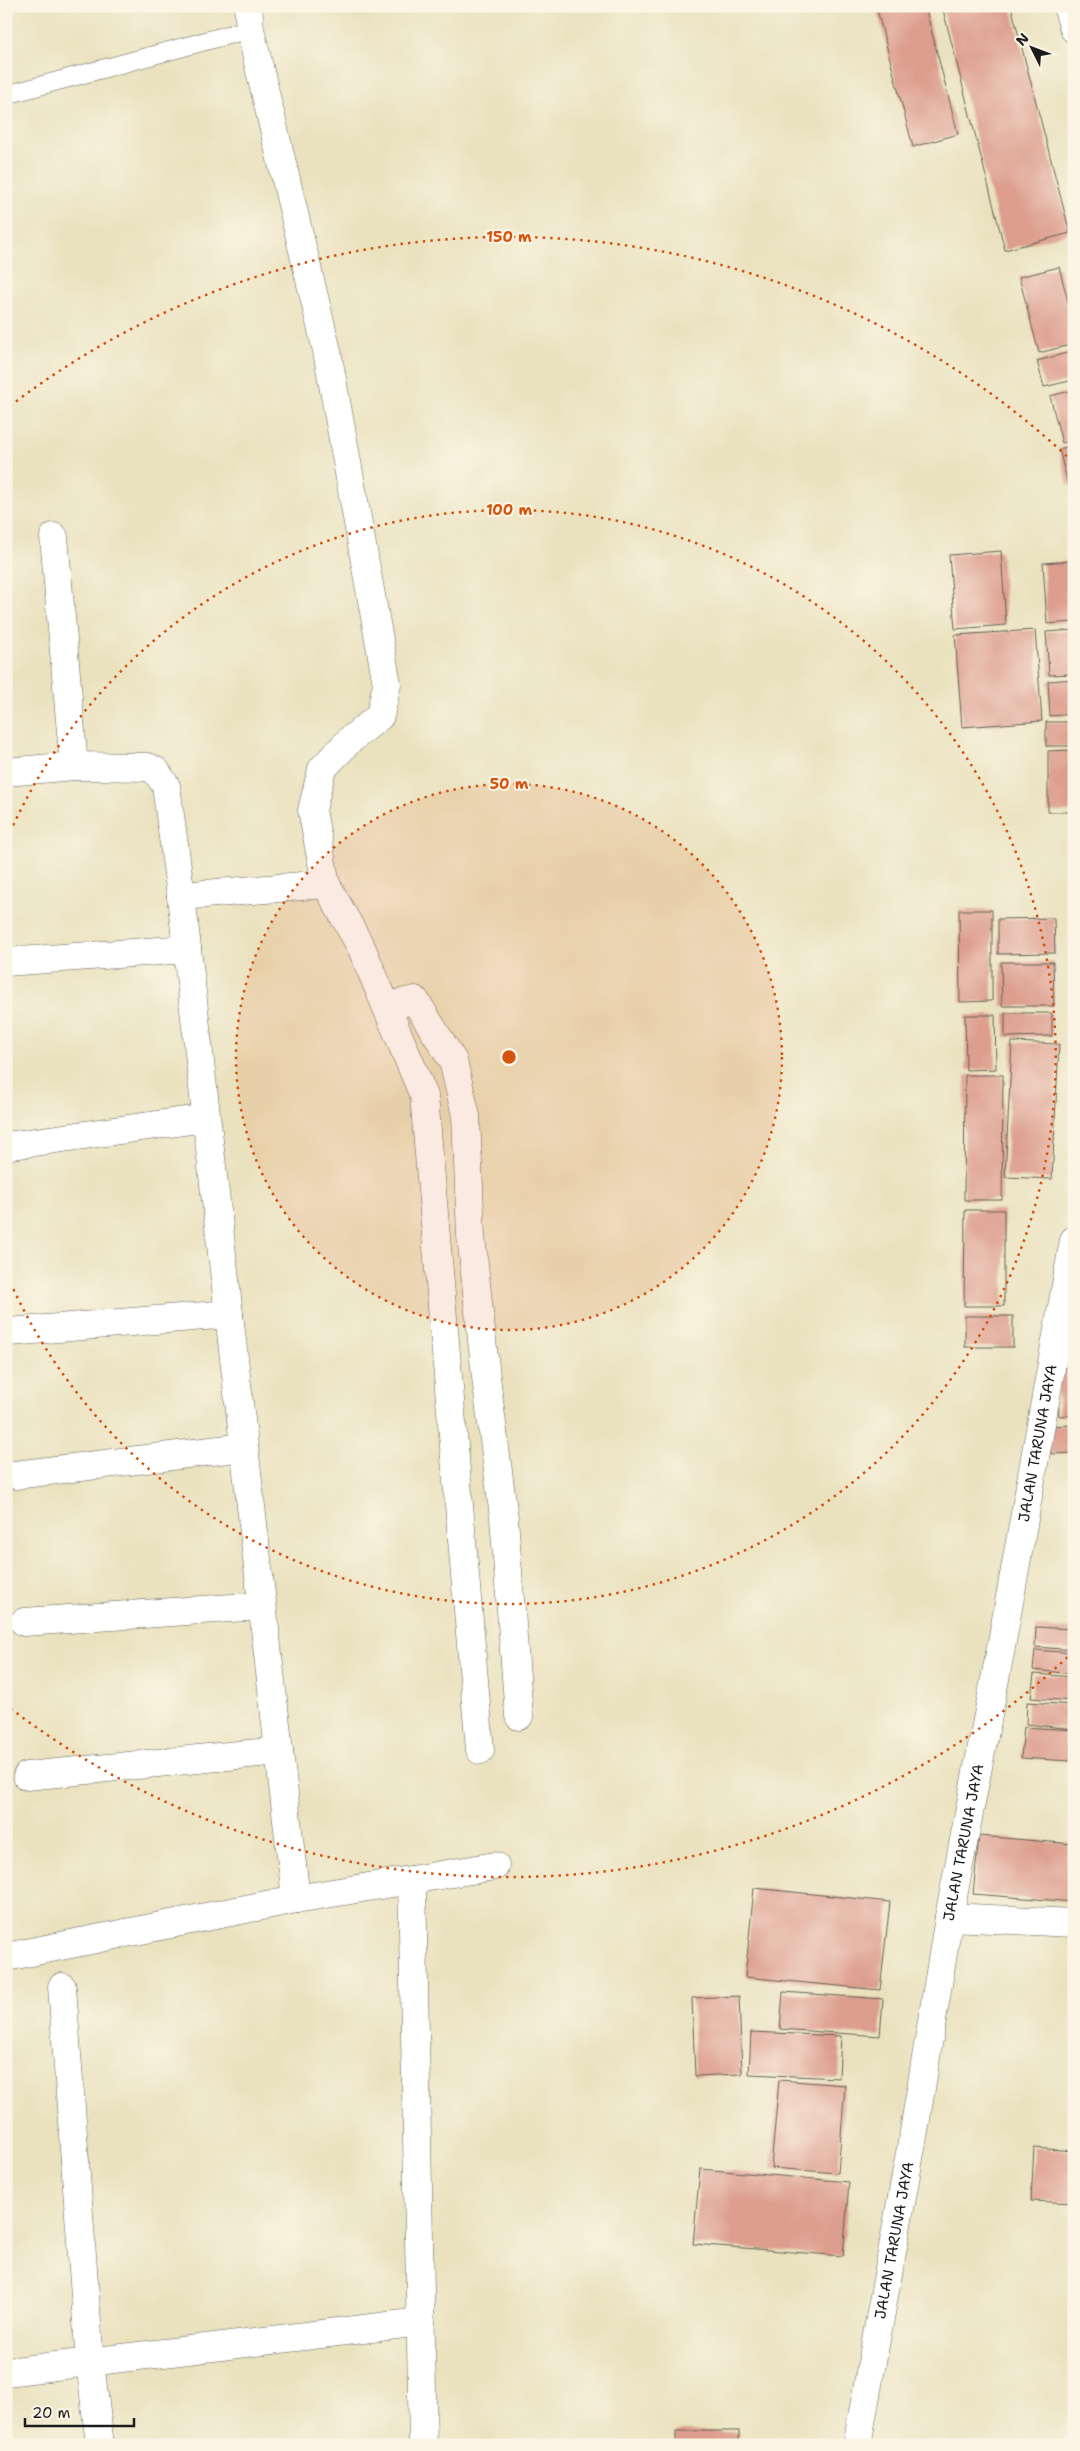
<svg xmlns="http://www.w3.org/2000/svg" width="1080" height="2451" font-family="'Shantell Sans',sans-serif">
	<rect width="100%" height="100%" fill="#fcf5e5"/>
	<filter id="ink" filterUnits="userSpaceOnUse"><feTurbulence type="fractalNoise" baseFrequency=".02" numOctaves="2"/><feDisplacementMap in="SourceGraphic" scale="10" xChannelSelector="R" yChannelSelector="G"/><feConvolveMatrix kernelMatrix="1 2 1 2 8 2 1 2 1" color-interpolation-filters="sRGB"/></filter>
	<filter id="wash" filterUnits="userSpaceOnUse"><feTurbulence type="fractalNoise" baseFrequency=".0096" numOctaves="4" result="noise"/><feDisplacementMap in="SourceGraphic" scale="20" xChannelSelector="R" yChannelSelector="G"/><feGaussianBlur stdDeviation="1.12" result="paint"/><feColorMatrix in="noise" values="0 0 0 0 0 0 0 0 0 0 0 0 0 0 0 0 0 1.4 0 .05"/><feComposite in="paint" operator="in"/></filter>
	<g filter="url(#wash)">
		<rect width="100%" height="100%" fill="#eae2bf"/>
		<g id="blocks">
			<!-- building -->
			<g fill="#dd9e8e">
				<path d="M876 6H925L958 134 913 147Z"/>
				<path d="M942 6H1011L1070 233 1005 250Z"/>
				<path d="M1059 267 1074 324V344L1039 353 1019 277Z"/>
				<path d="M1074 351V380L1044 387 1037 361Z"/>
				<path d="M1074 390V440L1062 443 1050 396Z"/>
				<path d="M1074 445V483L1068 485 1059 449Z"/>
				<path d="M1001 551 1006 625 955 629 949 555Z"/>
				<path d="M1074 561V622L1047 624 1043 563Z"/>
				<path d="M1035 630 1042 721 962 727 955 635Z"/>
				<path d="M1074 630V674L1049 675 1046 632Z"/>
				<path d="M1074 679V714L1050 716 1048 681Z"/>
				<rect x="1046" y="722" width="28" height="24"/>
				<path d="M1074 750V812H1048V751Z"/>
				<path d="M959 910H992V1001L960 1002Z"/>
				<path d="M1054 918 1055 953 998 954V919Z"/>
				<path d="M1001 962H1053L1054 1006H1002Z"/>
				<path d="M1005 1013H1052V1036L1005 1037Z"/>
				<path d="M965 1015H995L996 1069 966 1070Z"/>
				<path d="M1012 1042 1059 1044 1052 1179 1005 1177Z"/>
				<path d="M965 1075H1003L1002 1200H964Z"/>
				<path d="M965 1210H1004V1306H964Z"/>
				<rect x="965" y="1316" width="48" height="31"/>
				<path d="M1074 1367V1415L1059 1416 1057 1368Z"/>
				<path d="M1074 1425V1453L1051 1454 1050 1426Z"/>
				<path d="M1036 1627 1074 1629V1650L1035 1647Z"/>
				<path d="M1035 1650 1074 1653V1674L1033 1670Z"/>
				<path d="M1034 1674 1074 1677V1701L1031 1698Z"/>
				<path d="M1027 1702 1074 1705V1729L1026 1724Z"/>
				<path d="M1024 1727 1073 1730 1070 1761 1021 1758Z"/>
				<path d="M979 1836 1074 1844V1902L973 1894Z"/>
				<path d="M754 1888 890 1902 880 1990 745 1977Z"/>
				<path d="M783 1992 883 1999 880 2036 780 2029Z"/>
				<path d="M739 1996 742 2074 695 2076 692 1998Z"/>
				<path d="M751 2032 841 2036 839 2078 749 2074Z"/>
				<path d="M779 2080 845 2085 838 2173 771 2168Z"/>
				<path d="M1034 2148 1074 2151V2203L1031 2201Z"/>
				<path d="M700 2169 849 2182 843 2256 693 2244Z"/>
				<rect x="676" y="2431" width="63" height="14"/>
			</g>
		</g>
	</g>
	<g filter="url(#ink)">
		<use href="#blocks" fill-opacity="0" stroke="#646155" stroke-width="1"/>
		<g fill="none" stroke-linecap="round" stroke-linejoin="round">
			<defs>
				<path id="service" d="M6 95 250 29"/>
				<g id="minor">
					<path d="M248 6 250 29 327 351 387 684 380 716 350 740 322 769 312 810 326 884 362 949 424 1096 480 1750"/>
					<path d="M54 537 74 766"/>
					<path d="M6 772 74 766 148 767 156 771 166 786 181 896 296 1899"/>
					<path d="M181 896 326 884"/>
					<path d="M6 962 187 949"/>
					<path d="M386 1006 415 1000 453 1061 466 1116 471 1236 486 1377 504 1518 519 1716"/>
					<path d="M6 1146 206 1118"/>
					<path d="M9 1332 229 1314"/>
					<path d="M15 1475 244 1447"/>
					<path d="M24 1622 262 1606"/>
					<path d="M27 1776 279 1751"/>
					<path d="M412 1880 423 2445"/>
					<path d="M949 1917 1074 1923"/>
					<path d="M6 1957 296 1899 495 1866"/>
					<path d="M62 1987 90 2362 100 2445"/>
					<path d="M6 2372 421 2322"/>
				</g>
				<g id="tertiary">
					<path d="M1067 6 1074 29"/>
					<path id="s1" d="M857 2445 914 2131 949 1917 1000 1653 1074 1240"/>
				</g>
			</defs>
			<!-- service casing -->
			<use href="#service" stroke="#646155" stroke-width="19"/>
			<!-- minor casing -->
			<use href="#minor" stroke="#646155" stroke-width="29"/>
			<!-- tertiary casing -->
			<use href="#tertiary" stroke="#646155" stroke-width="29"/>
			<!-- service -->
			<use href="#service" stroke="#fff" stroke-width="18"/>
			<!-- minor -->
			<use href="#minor" stroke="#fff" stroke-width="28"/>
			<!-- tertiary -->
			<use href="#tertiary" stroke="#fff" stroke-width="28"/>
		</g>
	</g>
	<!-- distance rings -->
	<circle cx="509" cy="1057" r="273" fill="#d4530e" fill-opacity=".12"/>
	<g fill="none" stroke="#d4530e" stroke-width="2.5" stroke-dasharray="2.5 5">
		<circle cx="509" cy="1057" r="273"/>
		<path d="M7 839A547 547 0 1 1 7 1275"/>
		<path d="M1073 1652A820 820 0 0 1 10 1708M10 406A820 820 0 0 1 1073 462"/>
	</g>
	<g text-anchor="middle" stroke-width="4" stroke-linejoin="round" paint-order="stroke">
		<!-- street labels -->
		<g font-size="15" fill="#1c1c1c" stroke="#fcf5e5">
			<text dy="5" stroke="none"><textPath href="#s1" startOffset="1018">JALAN TARUNA JAYA</textPath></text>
			<text dy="5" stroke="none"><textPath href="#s1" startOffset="612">JALAN TARUNA JAYA</textPath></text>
			<text dy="5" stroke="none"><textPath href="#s1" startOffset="208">JALAN TARUNA JAYA</textPath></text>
		</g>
	</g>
	<circle cx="509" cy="1057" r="8" fill="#d4530e" stroke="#fcf5e5" stroke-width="2.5"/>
	<g font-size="15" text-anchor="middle" font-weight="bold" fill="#d4530e" stroke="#fcf5e5" stroke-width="4" stroke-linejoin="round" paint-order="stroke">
		<text x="509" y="242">150 m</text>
		<text x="509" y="515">100 m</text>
		<text x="509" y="789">50 m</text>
	</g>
	<!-- margin -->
	<rect width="1080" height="2451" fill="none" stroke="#fcf5e5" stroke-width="25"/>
	<!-- north arrow -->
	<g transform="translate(1032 48) rotate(312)" stroke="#fcf5e5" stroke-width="4" paint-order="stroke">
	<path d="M0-4L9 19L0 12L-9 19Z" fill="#1c1c1c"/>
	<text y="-8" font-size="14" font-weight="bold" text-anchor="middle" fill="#1c1c1c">N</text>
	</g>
	<!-- scale -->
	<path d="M25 2418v8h109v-8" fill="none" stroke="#1c1c1c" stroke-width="2.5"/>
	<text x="32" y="2418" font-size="15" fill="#1c1c1c" stroke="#fcf5e5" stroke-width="4" paint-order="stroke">20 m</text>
</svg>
